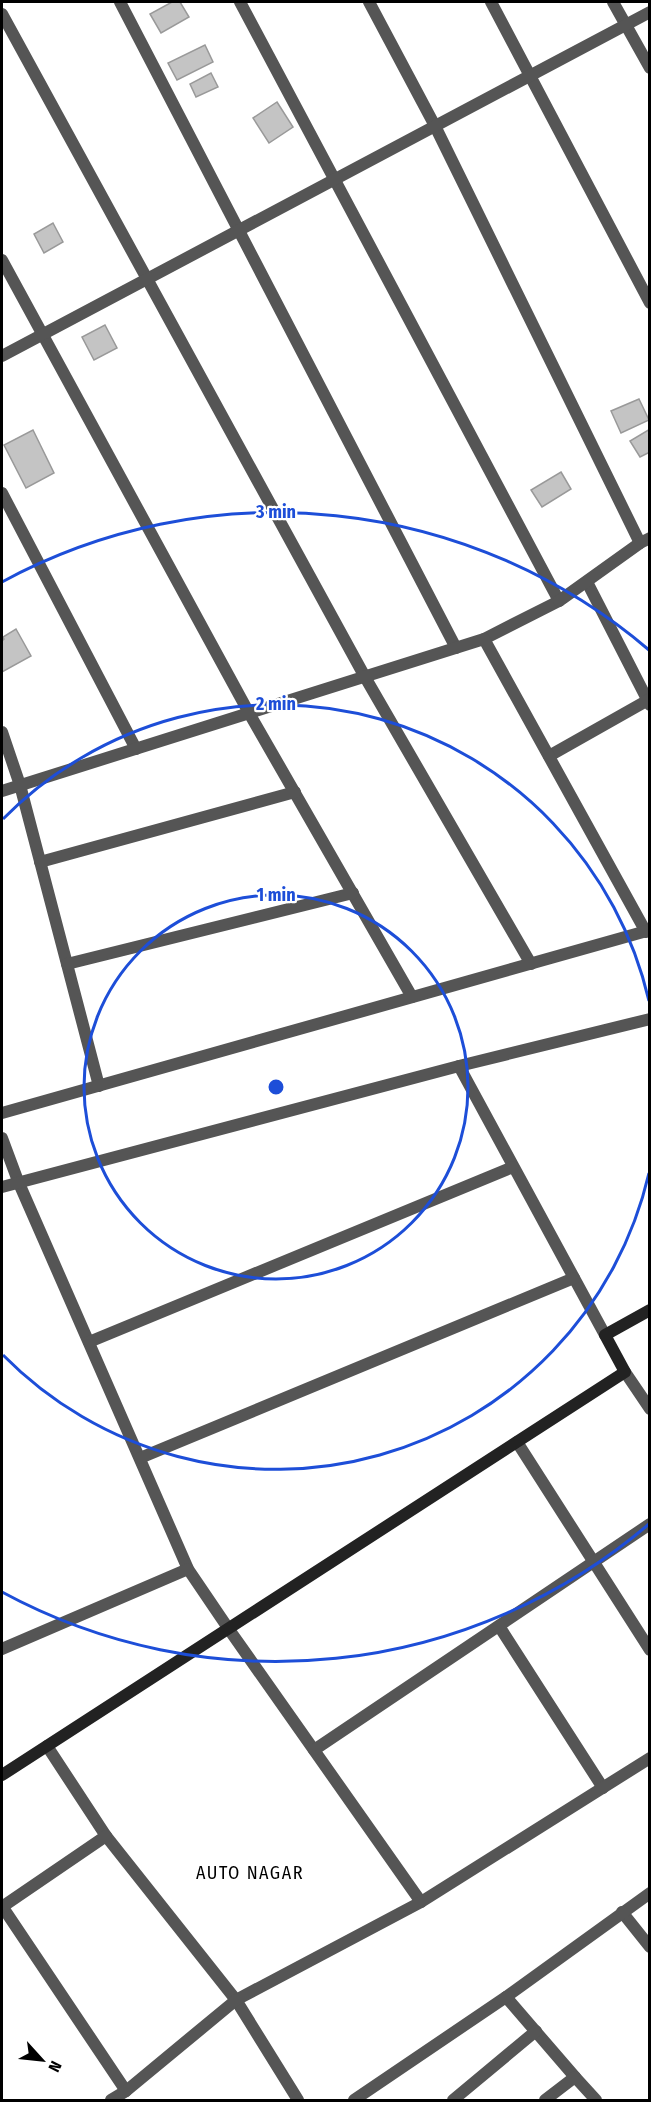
<svg xmlns="http://www.w3.org/2000/svg" width="651" height="2102" font-family="'Fira Sans Condensed',sans-serif">
	<rect width="100%" height="100%" fill="#fff"/>
	<!-- building -->
	<g fill="#c4c4c4" stroke="#999" stroke-width="1.5">
		<path d="M172 2H180L189 17 161 33 150 14Z"/>
		<path d="M205 45 213 62 177 80 168 63Z"/>
		<path d="M211 73 218 87 196 97 190 84Z"/>
		<path d="M277 102 293 127 269 143 253 118Z"/>
		<path d="M53 223 63 242 44 253 34 234Z"/>
		<path d="M105 325 117 348 94 360 82 337Z"/>
		<path d="M639 399 649 420 621 433 611 411Z"/>
		<path d="M650 429V452L640 457 630 441Z"/>
		<path d="M33 430 54 473 26 488 4 445Z"/>
		<path d="M561 472 571 489 542 507 531 490Z"/>
		<path d="M16 629 31 656 2 672V641L4 639 3 637Z"/>
	</g>
	<g fill="none" stroke-linecap="round" stroke-linejoin="round">
		<!-- street -->
		<g stroke="#555" stroke-width="12">
			<path d="M120 2 456 648"/>
			<path d="M240 2 559 601 484 639"/>
			<path d="M369 2 435 126 640 543"/>
			<path d="M491 2 650 303"/>
			<path d="M613 2 650 68"/>
			<path d="M2 14 365 677 531 964"/>
			<path d="M2 260 249 713 412 997"/>
			<path d="M2 356 650 12"/>
			<path d="M2 493 136 749"/>
			<path d="M587 582 650 705"/>
			<path d="M559 601 640 543 650 538"/>
			<path d="M2 732 20 785 99 1086"/>
			<path d="M549 756 650 699"/>
			<path d="M2 791 484 639 646 932"/>
			<path d="M40 862 295 792"/>
			<path d="M67 964 353 893"/>
			<path d="M459 1066 605 1335"/>
			<path d="M2 1113 650 930"/>
			<path d="M2 1138 18 1181 188 1569 228 1628 421 1902"/>
			<path d="M2 1187 459 1066 650 1019"/>
			<path d="M89 1342 513 1167"/>
			<path d="M625 1372 650 1409"/>
			<path d="M517 1442 650 1650"/>
			<path d="M140 1458 574 1278"/>
			<path d="M499 1626 603 1788"/>
			<path d="M2 1649 188 1569"/>
			<path d="M47 1746 106 1836 236 2000 298 2100"/>
			<path d="M314 1750 650 1524"/>
			<path d="M2 1906 126 2091"/>
			<path d="M2 1907 106 1836"/>
			<path d="M622 1912 650 1947"/>
			<path d="M506 1997 575 2077"/>
			<path d="M111 2100 126 2091 236 2000 421 1902 650 1758"/>
			<path d="M354 2100 506 1997 650 1893"/>
			<path d="M453 2100 536 2031"/>
			<path d="M545 2100 575 2077 596 2100"/>
		</g>
		<!-- secondary -->
		<path stroke="#222" stroke-width="12" d="M2 1775 625 1372 605 1335 650 1310"/>
	</g>
	<!-- distance rings -->
	<g fill="none" stroke="#1d4ed8" stroke-width="3">
		<circle cx="276" cy="1087" r="192"/>
		<path d="M649 1173A383 383 0 0 1 3 1355M3 819A383 383 0 0 1 649 1001"/>
		<path d="M649 1524A575 575 0 0 1 2 1592M2 582A575 575 0 0 1 649 650"/>
	</g>
	<g text-anchor="middle" stroke-width="4.5" stroke-linejoin="round" paint-order="stroke">
		<!-- neighbourhood labels -->
		<g font-size="18" letter-spacing="1.5" fill="#000" stroke="#fff">
			<text x="250" y="1879">AUTO NAGAR</text>
		</g>
	</g>
	<circle cx="276" cy="1087" r="9" fill="#1d4ed8" stroke="#fff" stroke-width="3"/>
	<g font-size="18" text-anchor="middle" font-weight="bold" fill="#1d4ed8" stroke="#fff" stroke-width="4.5" stroke-linejoin="round" paint-order="stroke">
		<text x="276" y="518">3 min</text>
		<text x="276" y="710">2 min</text>
		<text x="276" y="901">1 min</text>
	</g>
	<!-- border -->
	<rect width="651" height="2102" fill="none" stroke="#000000" stroke-width="6"/>
	<!-- north arrow -->
	<g transform="translate(42 2060) rotate(117)" stroke="#ffffff" stroke-width="4.5" paint-order="stroke">
	<path d="M0-4.5L10 22L0 15L-10 22Z" fill="#000000"/>
	<text y="-9" font-size="16" font-weight="bold" text-anchor="middle" fill="#000000">N</text>
	</g>
</svg>
